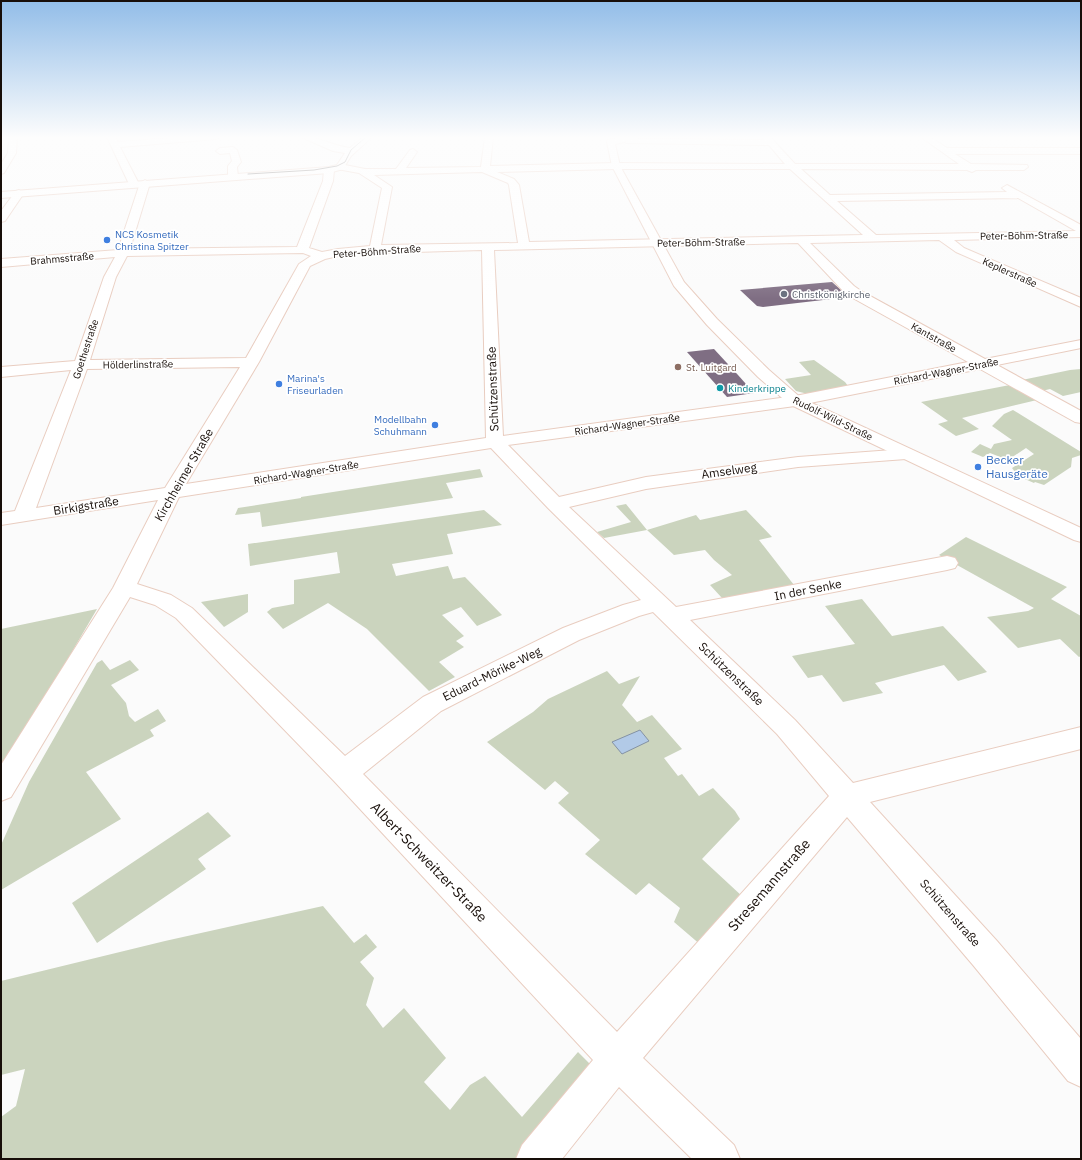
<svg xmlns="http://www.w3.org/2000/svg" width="1082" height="1160" font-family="'IBM Plex Sans',sans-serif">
	<rect width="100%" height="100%" fill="#fbfbfb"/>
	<!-- green -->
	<g fill="#cbd4be">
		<path d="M814 360 845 382 848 386 808 394 796 391 785 379 811 375 799 362Z"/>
		<path d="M1081 369V392L1063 396 1050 389 1042 391 1022 380 1070 370Z"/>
		<path d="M1010 385 1037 400 962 418 979 429 956 436 938 424 948 421 921 402Z"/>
		<path d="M1013 410 1081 452V455L1072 458 1071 467 1044 485 1035 482 1034 483 1018 476 1012 468 1034 454 1026 448 1008 460 990 453 983 457 971 452 980 444 991 449 994 444 1012 440 992 426 1004 414Z"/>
		<path d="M480 469 483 477 446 483 453 498 262 527 260 512 235 515 238 508 301 498V497Z"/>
		<path d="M626 504 647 530 696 515 700 520 746 510 772 537 759 540 794 585 722 598 710 585 732 575 714 560 705 550 674 555 647 530 604 538 597 532 631 522 616 506Z"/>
		<path d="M484 510 502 525 447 534 453 554 392 564 396 576 448 566 453 579 465 577 502 615 477 626 461 607 442 615 464 636 456 641 464 647 439 662 455 677 429 691 367 629 328 603 283 629 267 612 272 608 294 604V580L340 573 337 552 250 566 248 544Z"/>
		<path d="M966 537 1067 587 1051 599 1081 616V656L1079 657 1060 639 1018 648 987 617 1028 611 1034 608 939 555Z"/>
		<path d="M248 594V612L224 627 201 602Z"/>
		<path d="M862 599 892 636 943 626 987 672 958 681 944 665 875 683 883 693 843 702 822 675 808 678 792 656 855 644 825 606Z"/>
		<path d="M97 609 49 691 1 782V629Z"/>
		<path d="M102 660 110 670 130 660 139 670 111 685 126 703 129 716 135 722 158 709 166 721 150 730 154 736 86 772 121 819 1 890V845L29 782 97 663Z"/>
		<path d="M607 671 619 684 640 676 622 705 637 722 652 715 682 749 664 758 678 776 682 774 699 796 713 788 735 811 740 819 702 859 743 897 702 946 674 922 680 908 649 883 636 895 585 854 600 840 558 803 569 793 555 781 545 790 487 742 533 712 548 699Z"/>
		<path d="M208 812 231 836 198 859 206 869 97 943 72 903Z"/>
		<path d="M323 906 354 943 366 934 377 947 360 962 374 978 366 1005 383 1028 404 1008 446 1058 424 1082 450 1110 470 1085 485 1076 522 1117 578 1052 593 1067 517 1159H2L1 1117 16 1106 25 1069 1 1075V981L165 941Z"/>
	</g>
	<!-- water -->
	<path fill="#b2cae7" stroke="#8492a4" d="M640 730 649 741 622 754 612 742Z"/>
	<!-- building -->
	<g fill="#7f6e83">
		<path d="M832 282 849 297 763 307 757 306 740 290Z"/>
		<path d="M714 349 738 375 754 393 727 397 687 352Z"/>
	</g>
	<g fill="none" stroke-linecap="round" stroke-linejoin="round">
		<defs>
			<g id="minor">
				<path d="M9 137H17L16 153 4 173 1 174V164L8 153Z"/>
				<path d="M107 137H115L118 142 187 137H220L216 139 120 147 139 184 134 187 129 184Z"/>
				<path d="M485 137H493L490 166 616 163 785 164 769 145 626 143V139H629L765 140 762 137H770L795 164H959L921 137H930L947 148H1081V154H955L971 164 1027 165 1028 167 1024 170H976L972 172 967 170 801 169 830 195 1007 192 1002 188 1007 185 1081 225V237L954 240 964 248 1081 298V307L956 252 939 240 810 243 854 286 861 291 985 359 1081 340V348L997 365 1081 411V423L1075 422 980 369 795 406 508 445 559 497 646 477 798 457 906 449 912 450 915 454 912 458 906 459 798 467 646 489 569 507 676 607 947 556 955 558 958 563 955 568 947 570 690 620 795 720 853 783 1081 727V749L870 802 997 941 1081 1039V1087L1068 1081 973 965 847 817 643 1058 734 1145 740 1159H692L619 1087 562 1159H516L522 1145 593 1060 334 781 176 618 155 605 130 597 11 797 1 801V765L113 588 158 500 1 525V513L15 511 71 370 1 377V367L75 361 104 277 115 257 1 267V259L118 250 140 183 145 180 150 183 130 249 297 247 323 181 324 170 329 167 334 170 333 181 309 248 322 252 338 249 370 246 382 188 359 173 337 169 336 167 337 165 340 164 365 169H396L410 150 413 149 417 152 406 168 481 167ZM616 169H790L863 235 529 242 519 185 514 179 497 172ZM482 172 508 183 509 185 518 243 381 245 392 187 374 175ZM1018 198 1076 231 876 235 837 201ZM798 243 844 292 851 297 968 362 795 396 503 436 494 250ZM482 250 486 438 186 484 259 362 310 266 325 259 347 254ZM303 253 311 256 299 264 246 358 90 360 116 277 127 256ZM240 367 165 488 36 508 87 369ZM491 448 548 508 641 600 623 605 563 628 423 697 345 756 192 608 171 595 137 584 179 497ZM653 612 777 734 829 796 617 1032 363 774 441 711 579 640 639 616Z"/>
				<path d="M233 147 237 150 241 162 237 167 238 177 233 180 228 177V166L232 161 230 153 220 154 216 151 220 148Z"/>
				<path d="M19 190 24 193 5 221 1 222V211L16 191Z"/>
			</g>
			<g id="tertiary">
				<path d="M301 137C318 136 333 146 350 148L363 137H372L351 156 343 169 329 173 1 198V192L329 167 337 165 345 153 333 151Z"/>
				<path d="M624 137H639L638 139 615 144 620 166 684 282 717 319 769 370 801 398 1081 528V542L1074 540 789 404 758 377 707 325 674 286 612 166 607 142 608 140Z"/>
			</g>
		</defs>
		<!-- minor casing -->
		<use href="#minor" stroke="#e9cdc0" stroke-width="2"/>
		<!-- tertiary casing -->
		<use href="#tertiary" stroke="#e9cdc0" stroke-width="2"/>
		<!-- minor -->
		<use href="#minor" fill="#fff" fill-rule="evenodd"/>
		<!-- tertiary -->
		<use href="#tertiary" fill="#fff" fill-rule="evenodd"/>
		<!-- tram -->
		<path stroke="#68625f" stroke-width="1" d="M248 174 314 170 337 166 345 162 351 150 366 137"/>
	</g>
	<!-- sky -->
	<linearGradient id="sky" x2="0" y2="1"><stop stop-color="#92bde8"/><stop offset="0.46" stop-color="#fdfdfd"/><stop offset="1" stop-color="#fdfdfd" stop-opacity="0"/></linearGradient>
	<rect width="1082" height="299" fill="url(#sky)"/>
	<!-- markers -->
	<g fill="#3f7fe0" stroke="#fff" stroke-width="1.5">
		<circle cx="107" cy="240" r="4"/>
		<circle cx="279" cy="384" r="4"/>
		<circle cx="435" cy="425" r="4"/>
		<circle cx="978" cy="467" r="4"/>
	</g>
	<circle fill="#6b7280" stroke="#fff" stroke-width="1.5" cx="784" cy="294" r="4"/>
	<circle fill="#8d6e63" stroke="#fff" stroke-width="1.5" cx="678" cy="367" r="4"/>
	<circle fill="#0f9aa8" stroke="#fff" stroke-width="1.5" cx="720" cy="388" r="4"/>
	<g text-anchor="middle" stroke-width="3.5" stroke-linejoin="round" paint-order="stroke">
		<!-- far-shop labels -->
		<g font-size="10" fill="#366cbe" stroke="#fff" text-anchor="start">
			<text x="115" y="238">NCS Kosmetik<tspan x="115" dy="12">Christina Spitzer</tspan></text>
			<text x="287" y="382">Marina's<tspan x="287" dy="12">Friseurladen</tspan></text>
			<text x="427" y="423" text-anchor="end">Modellbahn<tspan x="427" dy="12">Schuhmann</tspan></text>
		</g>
		<!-- far-street labels -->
		<g font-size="10" fill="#170e09" stroke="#fff">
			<text transform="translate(1024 235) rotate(-1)" y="4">Peter-Böhm-Straße</text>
			<text transform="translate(701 242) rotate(-1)" y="4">Peter-Böhm-Straße</text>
			<text transform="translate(377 251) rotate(-4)" y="4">Peter-Böhm-Straße</text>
			<text transform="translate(62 258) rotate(-5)" y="4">Brahmsstraße</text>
			<text transform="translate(1010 272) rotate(24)" y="4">Keplerstraße</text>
			<text transform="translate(934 337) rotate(29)" y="4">Kantstraße</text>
			<text transform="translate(85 349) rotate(-72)" y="4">Goethestraße</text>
			<text transform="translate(138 364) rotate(-1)" y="4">Hölderlinstraße</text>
			<text transform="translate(946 371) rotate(-11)" y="4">Richard-Wagner-Straße</text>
			<text transform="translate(833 418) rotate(26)" y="4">Rudolf-Wild-Straße</text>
			<text transform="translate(627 424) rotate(-8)" y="4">Richard-Wagner-Straße</text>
			<text transform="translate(306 472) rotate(-9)" y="4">Richard-Wagner-Straße</text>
		</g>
		<!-- far-worship labels -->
		<g font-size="10" fill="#5b616d" stroke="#fff" text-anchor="start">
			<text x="792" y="298">Christkönigkirche</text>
		</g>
		<!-- far-education labels -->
		<g font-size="10" fill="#785e54" stroke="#fff" text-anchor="start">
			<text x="686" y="371">St. Luitgard</text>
		</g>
		<!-- far-culture labels -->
		<g font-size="10" fill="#0d838f" stroke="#fff" text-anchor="start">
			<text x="728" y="392">Kinderkrippe</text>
		</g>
		<!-- street labels -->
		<g font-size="12" fill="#170e09" stroke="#fff">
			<text transform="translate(493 389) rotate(-92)" y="4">Schützenstraße</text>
			<text transform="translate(729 471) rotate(-8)" y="4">Amselweg</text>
			<text transform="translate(184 475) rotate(-60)" y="4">Kirchheimer Straße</text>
			<text transform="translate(86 506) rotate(-9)" y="4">Birkigstraße</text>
			<text transform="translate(808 590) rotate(-11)" y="4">In der Senke</text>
			<text transform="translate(492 674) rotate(-26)" y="4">Eduard-Mörike-Weg</text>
			<text transform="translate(731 674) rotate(44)" y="4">Schützenstraße</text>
			<text transform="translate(950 913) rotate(49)" y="4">Schützenstraße</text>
		</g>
		<!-- shop labels -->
		<g font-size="12" fill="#366cbe" stroke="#fff" text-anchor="start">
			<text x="986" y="464">Becker<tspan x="986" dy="14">Hausgeräte</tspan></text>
		</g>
		<!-- near-street labels -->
		<g font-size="14" fill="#170e09" stroke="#fff">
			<text transform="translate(429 862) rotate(46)" y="5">Albert-Schweitzer-Straße</text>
			<text transform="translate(769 885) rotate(-49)" y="5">Stresemannstraße</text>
		</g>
	</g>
	<!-- border -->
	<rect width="1082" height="1160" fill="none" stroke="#170e09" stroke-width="4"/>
</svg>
